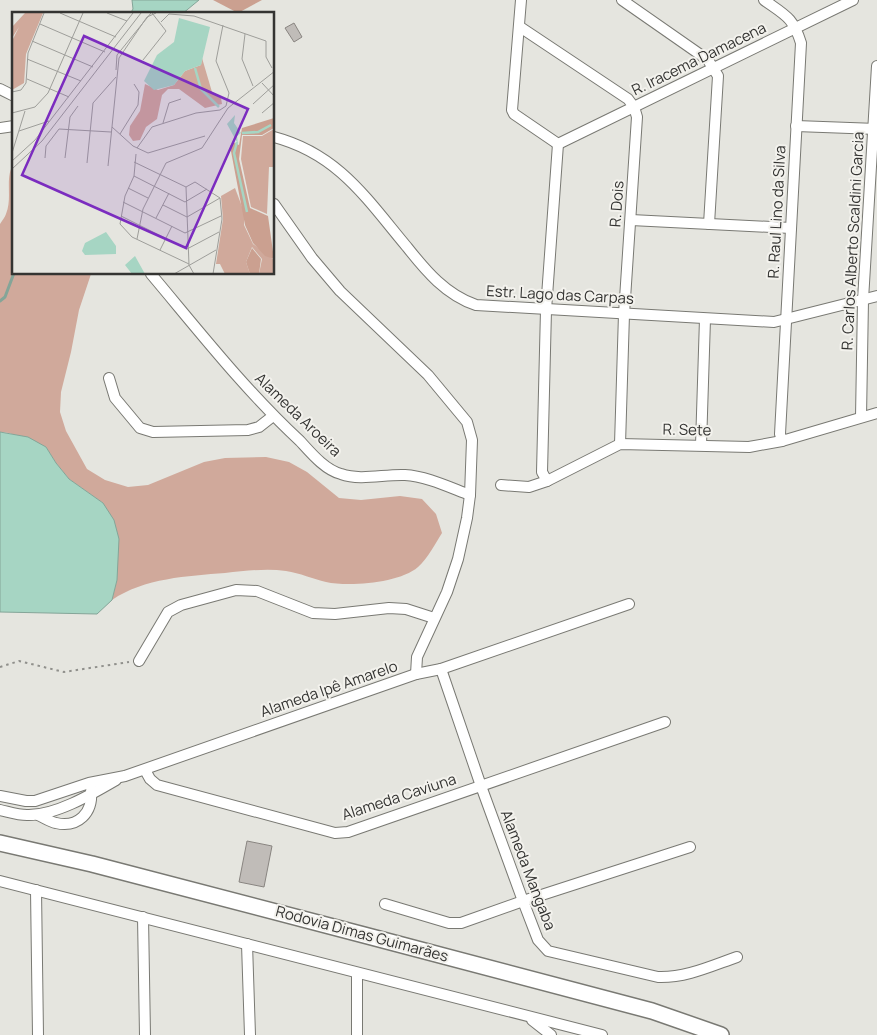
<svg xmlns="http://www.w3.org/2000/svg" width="877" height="1035" font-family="Manrope,sans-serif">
	<rect width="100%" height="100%" fill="#e5e5df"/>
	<!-- green -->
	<path fill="#d0a99b" d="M14 163V274H91L79 310 71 352 61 392 60 412 66 431 87 469 105 480 128 487 148 485 204 462 225 458 266 457 289 462 307 472 339 498 361 500 400 496 422 499 436 514 442 533C435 544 428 558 418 567 400 583 349 587 326 582 313 579 300 573 286 571 266 568 246 571 225 573 188 576 144 578 112 600L117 580 103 503 69 479 56 463 46 447 9 433 0 432V224C2 221 5 217 6 214 13 197 4 178 14 163Z"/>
	<!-- forest -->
	<path fill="#cba090" d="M213 0H262L238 13Z"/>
	<!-- water -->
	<g fill="#a6d5c3" stroke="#84a598">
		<path d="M132 0H199L182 14H130L133 9Z"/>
		<path d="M0 432 28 437 46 447 56 463 69 479 103 503 114 520 119 539 117 580 112 600 97 614 0 612Z"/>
	</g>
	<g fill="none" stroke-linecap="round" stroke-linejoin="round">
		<!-- stream -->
		<path stroke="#84a598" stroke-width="3" d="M0 301 5 297 14 273"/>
	</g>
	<!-- building -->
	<g fill="#c0bcb8" stroke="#898581">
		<path d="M294 23 302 37 294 42 285 28Z"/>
		<path d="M247 841 272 846 264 887 239 882Z"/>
	</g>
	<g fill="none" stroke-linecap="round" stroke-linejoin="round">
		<defs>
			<g id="minor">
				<path d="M521 0 512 110 514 114 558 144"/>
				<path d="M622 0 708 60 718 76 709 224"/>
				<path d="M764 0C785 15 793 17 801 43L780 434 782 441"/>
				<path d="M520 27 628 99 634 107 637 117 624 314 620 444"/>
				<path d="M0 89 14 96"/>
				<path d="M796 126 877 129"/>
				<path d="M0 128 14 126"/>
				<path d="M274 137C338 154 366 198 407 247 426 271 446 295 476 305L774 322 877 296"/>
				<path d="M558 144 853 0"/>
				<path d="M274 204 312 258 340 291 428 375 467 422 472 440 470 495 467 518 458 559 447 592 417 657 416 674"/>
				<path d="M631 220 791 228"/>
				<path d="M151 274C199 331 245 390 300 441 311 453 325 470 341 474 361 481 384 474 405 475 426 476 451 488 470 495"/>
				<path d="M109 378 115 398 140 428 153 432 248 430 259 427 273 416"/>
				<path d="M861 417 863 300 877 66"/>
				<path d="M701 445 705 319"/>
				<path d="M547 481 542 472 546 310 558 144"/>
				<path d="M501 485 529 487 547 481 620 444 749 447 782 441 877 413"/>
				<path d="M139 661 168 612 181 605 236 590 257 591 313 613 335 614 389 608 406 609 434 618"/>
				<path d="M441 669 481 786 523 901 538 940 548 951 658 977C686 978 711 966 737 957"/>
				<path d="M145 770 150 779 157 785 335 833 348 832 665 722"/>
				<path d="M0 796 26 801H35L89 783 125 776 416 674 441 669 629 604"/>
				<path d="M0 810C9 812 18 815 27 815 55 816 92 794 116 780"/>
				<path d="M38 815C43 817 50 822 56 823 78 828 93 813 91 791"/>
				<path d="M0 881 602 1035"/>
				<path d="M36 890 38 1035"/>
				<path d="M385 904 449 923H461L523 901 690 847"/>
				<path d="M143 917 145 1035"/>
				<path d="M247 944 250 1035"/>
				<path d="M357 973V1035"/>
				<path d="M532 1020 551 1035"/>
			</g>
			<path id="secondary" d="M0 843 92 864 364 935 652 1011 721 1035"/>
		</defs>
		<!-- minor casing -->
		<use href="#minor" stroke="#797973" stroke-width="12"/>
		<!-- secondary casing -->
		<use href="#secondary" stroke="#797973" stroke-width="18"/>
		<!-- path -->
		<path stroke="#90908c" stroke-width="2" stroke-dasharray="2.5 4" stroke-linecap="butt" d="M0 667 19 661 64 672 129 662"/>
		<!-- minor -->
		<use href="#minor" stroke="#fff" stroke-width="10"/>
		<!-- secondary -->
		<use href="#secondary" stroke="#fff" stroke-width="15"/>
	</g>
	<g text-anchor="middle" stroke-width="4" stroke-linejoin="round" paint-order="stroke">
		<!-- street labels -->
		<g font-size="15" fill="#343432" stroke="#f3f2ed">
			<text transform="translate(699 59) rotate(-26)" y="5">R. Iracema Damacena</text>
			<text transform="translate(617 204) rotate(-86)" y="5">R. Dois</text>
			<text transform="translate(777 212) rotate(-87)" y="5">R. Raul Lino da Silva</text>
			<text transform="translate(853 241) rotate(-87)" y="5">R. Carlos Alberto Scaldini Garcia</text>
			<text transform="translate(560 295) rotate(3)" y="5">Estr. Lago das Carpas</text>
			<text transform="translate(298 415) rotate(44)" y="5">Alameda Aroeira</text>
			<text transform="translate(687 430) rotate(1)" y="5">R. Sete</text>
			<text transform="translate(329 689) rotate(-19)" y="5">Alameda Ipê Amarelo</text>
			<text transform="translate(399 797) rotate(-18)" y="5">Alameda Caviuna</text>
			<text transform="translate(528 870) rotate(69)" y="5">Alameda Mangaba</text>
			<text transform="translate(362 934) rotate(15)" y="5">Rodovia Dimas Guimarães</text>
		</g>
	</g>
	<!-- overview -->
	<g transform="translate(12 12)">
		<rect width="262" height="262" fill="#e5e5df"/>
		<path d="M13 1H31L14 42 12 71 0 78V29L7 15 0 26V15ZM190 46 200 80 209 86 210 92 193 96 167 77H156L150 83 145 107 134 115 128 128 121 129 117 123 118 114 128 99 133 72 146 78 162 73 173 59 189 53ZM262 117V155H257L255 202 239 195 229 147 231 124H250ZM223 176 232 200V213L241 232 262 248V262H247L250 247 240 235 234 250 238 262H213L208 252H204L211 207 209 184Z" fill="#d0a99b"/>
		<path d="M262 106V116L250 123H230L227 147 238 196 256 204 262 247 253 244 241 231 233 213 218 134 221 130 227 133 230 116ZM240 236 249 247 247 262H238L234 250Z" fill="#cba090"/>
		<path d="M167 6 198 15 189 53 173 59 162 73 142 78 132 69 145 43 162 30ZM223 103 222 111 229 121 225 124 226 132 215 112ZM94 220 104 234V242L73 243 70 239 73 231ZM123 244 133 262H120L113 253Z" fill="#a6d5c3"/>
		<path fill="none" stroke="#a6d5c3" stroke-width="2.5" d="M183 56 189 77 207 95M230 121 246 120 259 113M225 130 222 141 235 200"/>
		<path fill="none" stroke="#9e9e9a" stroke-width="1" d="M48 1 104 25M95 1 115 9M149 10 157 2 182 4 254 29V45L260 56M28 12 93 40M233 22 230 47 241 74M20 29 81 55M15 47 69 69M131 48 154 19 140 1M104 58 105 43 139 1M15 67 57 85M250 71 263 85M0 80 9 78 14 71 16 41 32 1M241 92 263 72M0 101 23 95 36 81 71 1M250 101 263 90M151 111 157 91 169 87M100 115 121 134 136 141 193 124M7 119 37 109M108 122 126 93 127 80 122 72M125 136 140 115 184 101 208 98 214 94 217 81 204 49 211 13M0 141 13 99M124 142 122 164 113 184 108 212 120 225 177 252M33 146 34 134 47 117 99 120M53 146 58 105 66 94M0 149 23 128 121 1M122 150 174 175M75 151 81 91 104 65M96 154 107 46 135 5 144 1M0 157 30 129 129 1M122 164 173 190 195 177M174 175 177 253 182 262M174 175 183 170 208 186M116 176 136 186M111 190 173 221 209 204M151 193 175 205 208 186M109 204 175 237 207 220M144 206 157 181M125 227 131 197 154 151 190 136 216 96 263 59M148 238 160 214M162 262 204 238M201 262 210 207 208 186"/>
		<path fill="#7b2cbf" fill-opacity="0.15" stroke="#7b2cbf" stroke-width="2.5" d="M72 24 236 97 174 236 10 163Z"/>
		<rect width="262" height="262" fill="none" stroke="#343432" stroke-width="2.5"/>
	</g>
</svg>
